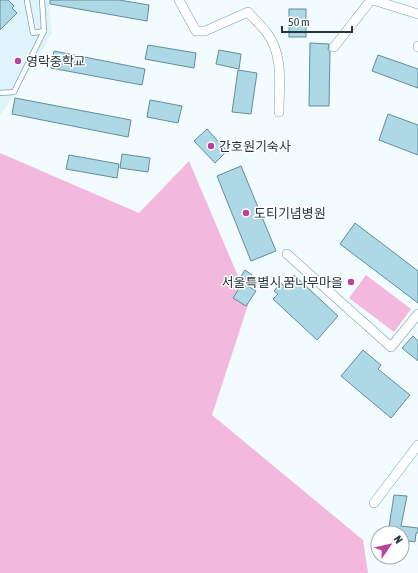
<svg xmlns="http://www.w3.org/2000/svg" width="418" height="573" font-family="'Asap Condensed','Noto Sans KR',sans-serif">
	<rect width="100%" height="100%" fill="#f2fbfe"/>
	<!-- built -->
	<path fill="#dff3fa" d="M0 0H48L52 33 18 89 0 115Z"/>
	<!-- green -->
	<g fill="#f3b8de">
		<path d="M0 153 139 213 189 161 249 302 212 415 363 540 368 573H0Z"/>
		<path d="M366 275 411 309 394 332 349 298Z"/>
	</g>
	<!-- building -->
	<g fill="#add8e6" stroke="#648c99">
		<path d="M0 0H8L14 6 12 8 17 13 0 30Z"/>
		<path d="M50 0H119L149 5 147 21 50 4Z"/>
		<rect x="289" y="9" width="17" height="28"/>
		<path d="M310 43 329 44 328 49 330 52 329 106H309Z"/>
		<path d="M148 45 196 53 194 68 145 59Z"/>
		<path d="M219 50 241 54 239 69 216 64Z"/>
		<path d="M54 51 145 69 142 85 51 68Z"/>
		<path d="M378 55 418 69V88L372 71Z"/>
		<path d="M238 70 257 73 251 114 232 112Z"/>
		<path d="M15 98 131 120 128 137 12 114Z"/>
		<path d="M150 100 182 106 178 123 147 117Z"/>
		<path d="M388 114 418 125V155L379 140Z"/>
		<path d="M207 129 227 151 215 163 194 141Z"/>
		<path d="M122 154 150 158 148 172 120 168Z"/>
		<path d="M69 155 119 164 117 178 66 169Z"/>
		<path d="M241 166 276 251 251 261 217 176Z"/>
		<path d="M355 223 418 271V303L340 244Z"/>
		<path d="M245 270 252 275 246 285 256 291 246 306 233 298 240 287 236 284Z"/>
		<path d="M294 275 338 316 317 340 273 299 278 294 274 291 281 283 284 286Z"/>
		<path d="M413 336 418 341V361L402 348Z"/>
		<path d="M363 350 381 365 378 369 410 395 391 418 341 376Z"/>
		<path d="M394 495 407 496 401 526 418 528V533H416L415 542 402 540V533H388Z"/>
	</g>
	<g fill="none" stroke-linecap="round" stroke-linejoin="round">
		<defs>
			<g id="lane">
				<path d="M27 1 33 33 44 31"/>
				<path d="M0 93 14 92 44 31 42 0"/>
			</g>
			<g id="street">
				<path d="M179 0 196 31H205L248 12C254 19 262 26 267 33 284 56 279 85 279 112"/>
				<path d="M373 0 418 14"/>
				<path d="M334 47 371 0"/>
				<path d="M418 47V46"/>
				<path d="M287 254 391 347 418 314"/>
				<path d="M374 503 418 445"/>
			</g>
		</defs>
		<!-- lane casing -->
		<use href="#lane" stroke="#79a2af" stroke-width="6"/>
		<!-- street casing -->
		<use href="#street" stroke="#79a2af" stroke-width="10"/>
		<!-- lane -->
		<use href="#lane" stroke="#fff" stroke-width="4.5"/>
		<!-- street -->
		<use href="#street" stroke="#fff" stroke-width="9"/>
	</g>
	<!-- markers -->
	<g fill="#ba449a" stroke="#fff" stroke-width="1.5">
		<circle cx="18" cy="61" r="4"/>
		<circle cx="211" cy="146" r="4"/>
		<circle cx="246" cy="213" r="4"/>
		<circle cx="351" cy="282" r="4"/>
	</g>
	<g text-anchor="middle" stroke-width="3" stroke-linejoin="round" paint-order="stroke">
		<!-- poi labels -->
		<g font-size="13" fill="#26373c" stroke="#fff" text-anchor="start">
			<text x="26" y="66">영락중학교</text>
			<text x="219" y="151">간호원기숙사</text>
			<text x="254" y="218">도티기념병원</text>
			<text x="343" y="287" text-anchor="end">서울특별시 꿈나무마을</text>
		</g>
	</g>
	<!-- north arrow -->
	<g transform="translate(390 545) rotate(56)"><circle r="19" fill="#ffffff" stroke="#a8afb1"/>
	<path d="M0-3L7 15L0 10L-7 15Z" fill="#ba449a"/>
	<text y="-6" font-size="11" font-weight="bold" text-anchor="middle" fill="#26373c">N</text>
	</g>
	<!-- scale -->
	<path d="M282 26v6h70v-6" fill="none" stroke="#26373c" stroke-width="2"/>
	<text x="288" y="26" font-size="12" fill="#26373c" stroke="#ffffff" stroke-width="3" paint-order="stroke">50 m</text>
</svg>
